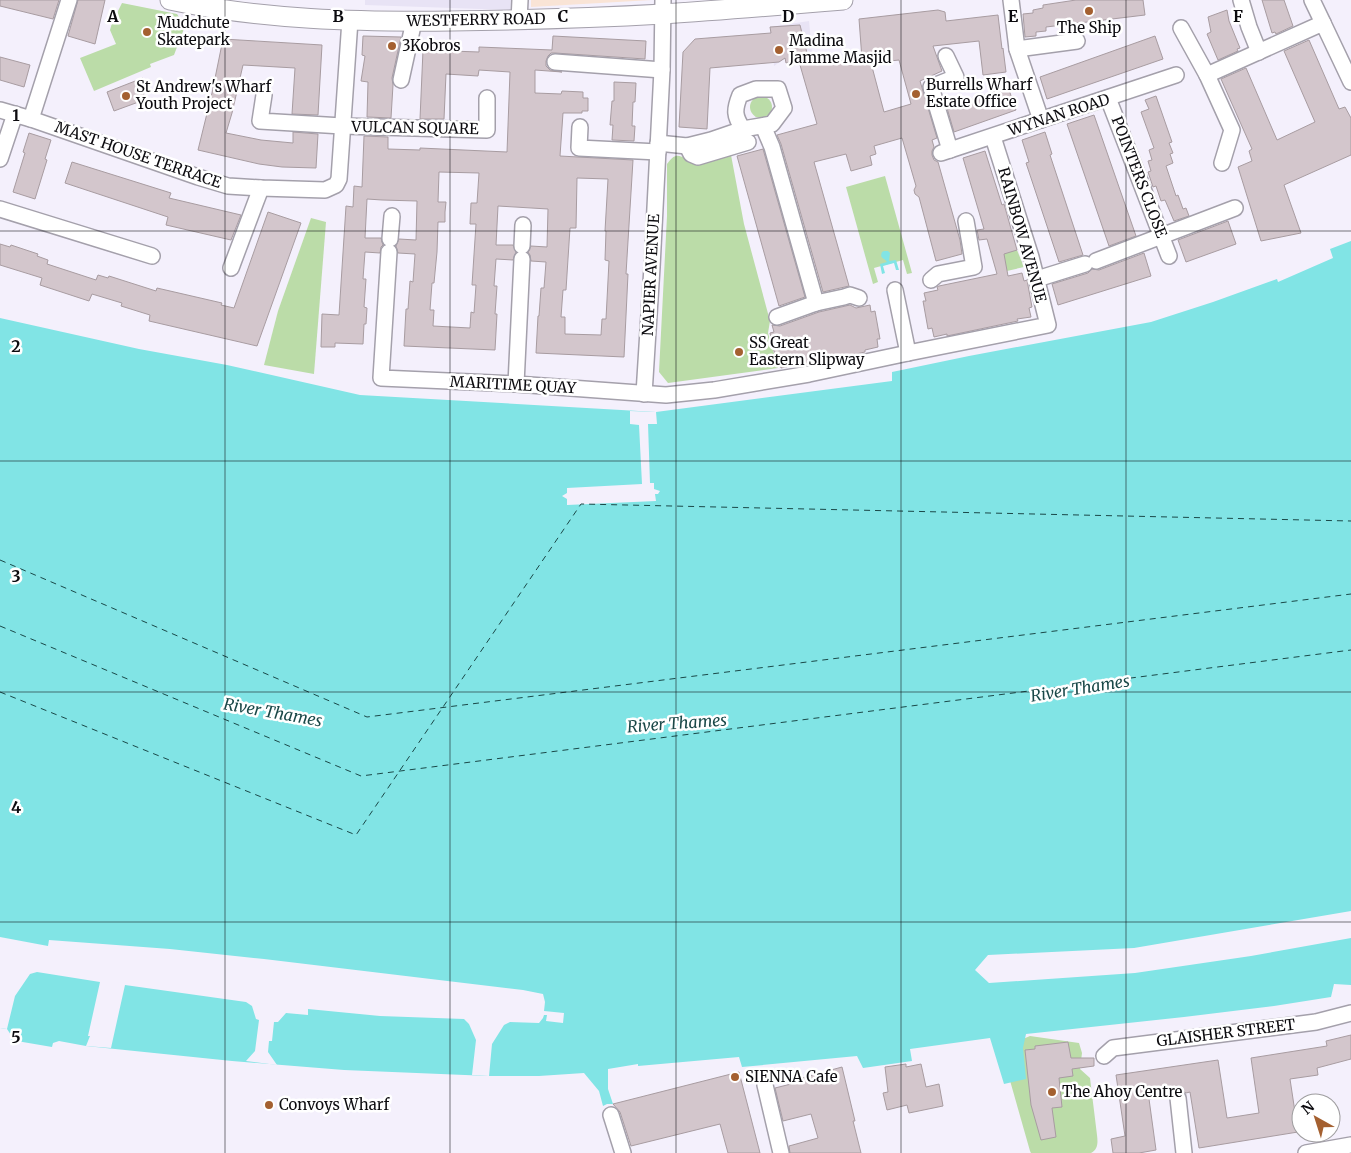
<svg xmlns="http://www.w3.org/2000/svg" width="1351" height="1153" font-family="Merriweather,serif">
	<rect width="100%" height="100%" fill="#f4f0fc"/>
	<!-- built -->
	<g fill="#e8e3f5">
		<path d="M365 0H511L510 10 365 5Z"/>
		<path d="M809 21 812 52 795 54 785 58 774 66 770 27Z"/>
	</g>
	<!-- education -->
	<path fill="#f9e4d6" d="M531 0H652L531 7Z"/>
	<!-- green -->
	<g fill="#bbdca8">
		<path d="M122 3 177 14 185 26 174 55 150 64 151 67 94 91 80 58 116 44 110 30 112 23Z"/>
		<circle cx="761" cy="107" r="11"/>
		<path d="M731 155 744 224 770 321 768 333 778 368 668 383 659 372 667 216V164C670 160 672 157 676 156 682 155 685 160 691 160 705 161 718 158 731 155Z"/>
		<path d="M885 176 912 273 907 274 903 260 874 268 878 282 873 284 846 187Z"/>
		<path d="M311 218 326 222 314 374 264 365 278 311Z"/>
		<path d="M1017 250 1024 267 998 273 992 257Z"/>
		<path d="M1030 1036 1079 1043 1082 1053 1080 1069 1090 1078 1097 1135C1098 1143 1098 1149 1091 1153H1031L1030 1151 1009 1077V1045Z"/>
	</g>
	<!-- water -->
	<g fill="#81e4e5">
		<path d="M1351 241V985L1334 984 1331 997 1274 1006 1184 1017 1026 1034 1023 1048 1026 1079 1004 1084 990 1038 910 1049 912 1061 863 1068 857 1056 742 1067 739 1057 638 1066V1064L608 1069V1089L613 1104H607L603 1106 599 1091 584 1073 539 1076H489L344 1070 232 1061 86 1046 59 1041 53 1043 52 1047 11 1040V1035L7 1029 0 1028V318L139 349 227 365 360 395 656 412 892 381V372L969 356 1151 322 1213 302 1277 279 1278 282 1333 258 1330 249Z"/>
		<path d="M884 251H888L890 253 889 261 896 260 899 270H896L894 263 883 266 885 273 882 274 880 264 887 262C885 258 879 259 882 252Z"/>
	</g>
	<!-- pier -->
	<g fill="#f4f0fc">
		<path d="M630 411 656 412 657 424H648L650 483H654V489L660 491 658 494H655L656 501 567 505V499L562 496 567 493V488L642 484 639 425 630 424Z"/>
		<path d="M1351 911V938L1251 956 1135 973 989 983 975 970 988 955 1134 948Z"/>
		<path d="M0 937 48 946 49 940 170 949 264 959 523 990 543 994 545 1002 544 1011 564 1013 563 1023 546 1021 547 1015H544L543 1018 539 1023 510 1022 504 1025 492 1044 489 1076 472 1075 476 1040 469 1024 464 1019 380 1016 308 1009V1015L286 1013 278 1022H274L272 1041H269L268 1052 277 1065 246 1061 255 1051 259 1020 256 1019 252 1006 246 1002 125 985 111 1048 86 1046 90 1036H88L100 982 37 972 30 974 15 996 7 1029 0 1028Z"/>
	</g>
	<g fill="none" stroke-linecap="round" stroke-linejoin="round">
		<!-- ferry -->
		<g stroke="#1a4848" stroke-width="1" stroke-dasharray="6 5" stroke-linecap="butt">
			<path d="M0 560 367 717 1351 594"/>
			<path d="M0 626 361 776 1351 650"/>
			<path d="M0 692 356 835 581 504 1351 521"/>
		</g>
	</g>
	<!-- building -->
	<g fill="#d3c6cc" stroke="#a89ca1" fill-rule="evenodd">
		<path d="M0 0H59L53 19 0 6Z"/>
		<path d="M78 0H105L95 44 68 36Z"/>
		<path d="M1076 0H1143L1145 15 1046 27V31L1036 32V36L1025 37 1023 14 1033 13V10L1043 8V5Z"/>
		<path d="M1262 0H1284L1293 26 1276 34 1275 32 1272 33Z"/>
		<path d="M938 10 945 12 946 21 998 15 1002 49 1003 48 1006 72 983 75 979 41 933 46 942 71 920 81 937 138 932 140 934 147 932 151V155L934 160 938 162 960 240 962 254 936 261 919 197 915 194 914 190 916 186 902 138 874 146 876 154 870 156 872 165 851 171 846 154 814 162 849 286 823 292 781 144 777 135 817 124 800 65 862 59 859 19ZM899 60 911 104 884 112 871 63Z"/>
		<path d="M1227 10 1229 21 1240 48 1237 49 1238 51 1218 60 1207 34 1211 32 1208 17Z"/>
		<path d="M800 25 808 57 786 63 785 58 779 62 710 68 707 129 679 127 683 52 695 39 771 33 770 27Z"/>
		<path d="M363 36 401 37 392 78 393 85 391 118 367 117 368 82 361 81 365 56 362 55Z"/>
		<path d="M553 36 646 41 645 59 555 53H551L548 56 546 61V66L550 70 562 72 535 70V93L561 94 562 91 583 92V98H588V111H582V113H563L560 156 633 160 626 274H628L624 357 536 353 538 316H539L541 288H544L546 262 531 261 530 255 528 252 531 246 547 247 548 209 498 206 496 245H513L516 252 513 260 496 259 494 286H497L495 314H497L495 350 404 346 406 309H408L410 281 413 282 415 254 398 253 396 246 399 239 416 240 417 201 382 200 367 199 365 238H381L383 245 381 247 380 253 365 252 363 279H366L364 307 367 308 366 324H364L363 344 335 343V347H321L322 314 339 315 346 206 353 207 354 186 362 187 364 136 388 137V149L420 150V148L507 152 510 72 479 70 478 76 446 74 444 119H420L423 50 479 52V47L552 50ZM439 172 479 173 477 203H471L470 224H476L472 285H476L474 313 471 312 470 328 433 326 434 310H430L432 283H434L437 252 438 222H445V212L446 202H438ZM577 178 608 179 605 231H606L605 260 609 261 606 319H602L601 335 565 334V317H561L563 290H566L570 228H576Z"/>
		<path d="M1155 36 1163 59 1047 99 1040 77Z"/>
		<path d="M223 39 322 45 318 115 292 114 295 68 243 65 232 113 226 133 261 140 293 143V132L318 134 316 168 282 167 259 164 198 150 212 93Z"/>
		<path d="M1309 40 1339 109 1345 107 1351 118V155L1284 185 1301 233 1261 241 1238 167 1252 161 1249 151 1252 149 1221 79 1246 68 1277 140 1315 122 1284 51Z"/>
		<path d="M0 57 30 65 24 87 0 80Z"/>
		<path d="M143 78 144 100 114 111 107 92Z"/>
		<path d="M614 82 636 83 635 102H633L632 126H635L634 141 612 140 613 125H610L612 101H614Z"/>
		<path d="M1008 87 1016 110 954 132 947 108Z"/>
		<path d="M1156 96 1172 142 1169 143 1173 153 1170 154 1173 163 1166 166 1176 196 1178 195 1183 209 1186 208 1189 216 1174 221 1165 200 1161 201 1156 186 1153 187 1148 172 1151 171 1148 161 1152 160 1149 150 1154 148 1141 112 1149 109 1145 100Z"/>
		<path d="M1094 115 1136 236 1109 246 1067 124Z"/>
		<path d="M1045 132 1052 154 1050 155 1083 255 1059 262 1026 163 1029 162 1022 140Z"/>
		<path d="M29 133 51 140 45 159 47 160 35 199 13 192 25 153 23 152Z"/>
		<path d="M763 149 805 297 779 306 737 156Z"/>
		<path d="M985 151 1002 205 1004 204 1017 250 1004 254 1008 276 1022 273 1024 281 1027 280 1032 307 1029 308 1031 317 1017 319 1018 321 947 336V334L934 337 932 328 928 329 923 301H926L924 293 938 290 937 287 939 286 997 274 987 239 979 240 977 230 984 229 963 158Z"/>
		<path d="M72 162 171 193 169 198 241 215 231 240 166 225 168 217 65 183Z"/>
		<path d="M268 212 301 223 257 346 149 321 150 315 121 306 122 303 92 294 89 301 40 285 42 278 0 265V244L10 247 11 245 38 254 37 256 48 260 47 264 96 280 98 275 108 278 109 276 156 291 157 288 222 303 221 305 234 308Z"/>
		<path d="M1228 221 1236 244 1186 262 1178 240Z"/>
		<path d="M1144 253 1151 276 1058 305 1052 284 1088 273 1092 269 1099 270Z"/>
		<path d="M850 305 856 308 870 305 871 312 875 311 880 339H877L878 347 865 350V352L807 365 795 367 794 365 781 368 779 359 776 360 770 333 774 332 772 325 780 326 819 312Z"/>
		<path d="M1351 1035V1059L1317 1068 1318 1075 1290 1079 1298 1132 1199 1148 1190 1092 1186 1093 1182 1090 1177 1089 1172 1091 1169 1095 1149 1099 1156 1150 1139 1153H1113L1111 1139 1125 1136 1116 1075 1218 1060 1227 1118 1259 1113 1251 1058 1327 1046 1326 1041Z"/>
		<path d="M1068 1042 1071 1058H1094V1066L1072 1069 1073 1076 1059 1078 1062 1107 1052 1108 1056 1137 1041 1140 1031 1105 1025 1050 1035 1049V1046Z"/>
		<path d="M906 1064V1067L921 1064 926 1087 939 1084 943 1106 909 1113 907 1105 887 1110 883 1093 888 1092 885 1067Z"/>
		<path d="M842 1067 855 1121H853L861 1153H790L789 1146 818 1138 811 1114 783 1121 775 1088 803 1081 802 1078Z"/>
		<path d="M739 1072 760 1153H728L720 1124 631 1146 620 1112 613 1104Z"/>
	</g>
	<g fill="none" stroke-linecap="round" stroke-linejoin="round">
		<defs>
			<g id="minor">
				<path d="M1011 0 1017 49 1041 120"/>
				<path d="M1241 0 1249 27 1259 52"/>
				<path d="M1312 0 1323 23"/>
				<path d="M519 20 520 0"/>
				<path d="M1181 28 1207 75"/>
				<path d="M1017 49 1077 41"/>
				<path d="M946 56 956 77 931 87 950 150"/>
				<path d="M555 62 662 70"/>
				<path d="M401 80 414 21"/>
				<path d="M264 95 260 121 342 126 487 130V98"/>
				<path d="M1108 98 1169 256"/>
				<path d="M0 110 31 119 198 177 228 186 261 188 325 190 336 185 339 179 350 20"/>
				<path d="M31 119 69 0"/>
				<path d="M763 126 772 147 816 303"/>
				<path d="M580 127 579 148 658 152"/>
				<path d="M658 143 687 146 711 140 743 129C734 116 734 110 740 95L756 89H778L784 108 772 124 743 129"/>
				<path d="M687 146 691 154 698 157 748 142"/>
				<path d="M941 153 1176 75"/>
				<path d="M0 159 15 114"/>
				<path d="M1222 163 1232 130 1207 75 1323 23 1351 82"/>
				<path d="M0 209 152 256"/>
				<path d="M390 239 392 216"/>
				<path d="M522 246 523 225"/>
				<path d="M389 252 381 378 516 384 666 395 714 390 809 374 908 353 1048 325 1031 257 993 137"/>
				<path d="M1096 261 1235 208"/>
				<path d="M231 268 261 188"/>
				<path d="M1037 279 1085 264"/>
				<path d="M931 280 938 274 974 267 966 221"/>
				<path d="M895 290 908 353"/>
				<path d="M777 317 816 303 844 297 850 295 859 298"/>
				<path d="M516 384 522 259"/>
				<path d="M644 394 652 267 662 70 663 0"/>
				<path d="M1104 1056 1113 1048 1316 1022 1351 1013"/>
				<path d="M765 1085 781 1153"/>
				<path d="M1178 1098 1184 1153"/>
				<path d="M611 1115 623 1153"/>
				<path d="M1306 1153 1351 1145"/>
			</g>
			<path id="major" d="M170 0C262 20 358 22 452 21 522 20 592 18 663 14 723 10 783 5 843 0"/>
		</defs>
		<!-- minor casing -->
		<use href="#minor" stroke="#a4a0ab" stroke-width="18"/>
		<!-- major casing -->
		<use href="#major" stroke="#a4a0ab" stroke-width="21"/>
		<!-- minor -->
		<use href="#minor" stroke="#fff" stroke-width="15"/>
		<!-- major -->
		<use href="#major" stroke="#fff" stroke-width="19"/>
	</g>
	<!-- grid -->
	<path fill="none" stroke="#0c0b0f" stroke-width="1" stroke-opacity="0.55" d="M225 0V1153M450 0V1153M676 0V1153M901 0V1153M1126 0V1153M0 231H1351M0 461H1351M0 692H1351M0 922H1351"/>
	<!-- markers -->
	<g fill="#a46030" stroke="#fff" stroke-width="2">
		<circle cx="1089" cy="11" r="5"/>
		<circle cx="147" cy="32" r="5"/>
		<circle cx="392" cy="46" r="5"/>
		<circle cx="779" cy="50" r="5"/>
		<circle cx="916" cy="94" r="5"/>
		<circle cx="126" cy="96" r="5"/>
		<circle cx="739" cy="352" r="5"/>
		<circle cx="735" cy="1077" r="5"/>
		<circle cx="1052" cy="1092" r="5"/>
		<circle cx="269" cy="1105" r="5"/>
	</g>
	<g text-anchor="middle" stroke-width="5" stroke-linejoin="round" paint-order="stroke">
		<!-- street labels -->
		<g font-size="15" fill="#0c0b0f" stroke="#fff">
			<text transform="translate(476 20) rotate(-1)" y="5">WESTFERRY ROAD</text>
			<text transform="translate(1059 115) rotate(-18)" y="5">WYNAN ROAD</text>
			<text transform="translate(415 128) rotate(1)" y="5">VULCAN SQUARE</text>
			<text transform="translate(138 155) rotate(19)" y="5">MAST HOUSE TERRACE</text>
			<text transform="translate(1139 177) rotate(69)" y="5">POINTERS CLOSE</text>
			<text transform="translate(1022 235) rotate(74)" y="5">RAINBOW AVENUE</text>
			<text transform="translate(651 275) rotate(-87)" y="5">NAPIER AVENUE</text>
			<text transform="translate(513 385) rotate(3)" y="5">MARITIME QUAY</text>
			<text transform="translate(1226 1033) rotate(-7)" y="5">GLAISHER STREET</text>
		</g>
		<!-- poi labels -->
		<g font-size="15" fill="#0c0b0f" stroke="#fff" text-anchor="start">
			<text x="157" y="28">Mudchute<tspan x="157" dy="17">Skatepark</tspan></text>
			<text x="1089" y="33" text-anchor="middle">The Ship</text>
			<text x="789" y="46">Madina<tspan x="789" dy="17">Jamme Masjid</tspan></text>
			<text x="402" y="51">3Kobros</text>
			<text x="926" y="90">Burrells Wharf<tspan x="926" dy="17">Estate Office</tspan></text>
			<text x="136" y="92">St Andrew's Wharf<tspan x="136" dy="17">Youth Project</tspan></text>
			<text x="749" y="348">SS Great<tspan x="749" dy="17">Eastern Slipway</tspan></text>
			<text x="745" y="1082">SIENNA Cafe</text>
			<text x="1062" y="1097">The Ahoy Centre</text>
			<text x="279" y="1110">Convoys Wharf</text>
		</g>
		<!-- water labels -->
		<g font-size="16" font-style="italic" fill="#1a4848" stroke="#fff">
			<text transform="translate(1080 688) rotate(-9)" y="6">River Thames</text>
			<text transform="translate(273 712) rotate(10)" y="6">River Thames</text>
			<text transform="translate(677 723) rotate(-4)" y="6">River Thames</text>
		</g>
	</g>
	<g font-size="16" text-anchor="middle" font-weight="bold" fill="#0c0b0f" stroke="#fff" stroke-width="5" stroke-linejoin="round" paint-order="stroke">
		<text x="113" y="22">A</text>
		<text x="338" y="22">B</text>
		<text x="563" y="22">C</text>
		<text x="788" y="22">D</text>
		<text x="1013" y="22">E</text>
		<text x="1238" y="22">F</text>
		<text x="16" y="121">1</text>
		<text x="16" y="352">2</text>
		<text x="16" y="582">3</text>
		<text x="16" y="813">4</text>
		<text x="16" y="1043">5</text>
	</g>
	<!-- north arrow -->
	<g transform="translate(1316 1118) rotate(321)"><circle r="24" fill="#ffffff" stroke="#9e9d9f"/>
	<path d="M0-4L9 19L0 12L-9 19Z" fill="#a46030"/>
	<text y="-8" font-size="14" font-weight="bold" text-anchor="middle" fill="#0c0b0f">N</text>
	</g>
</svg>
